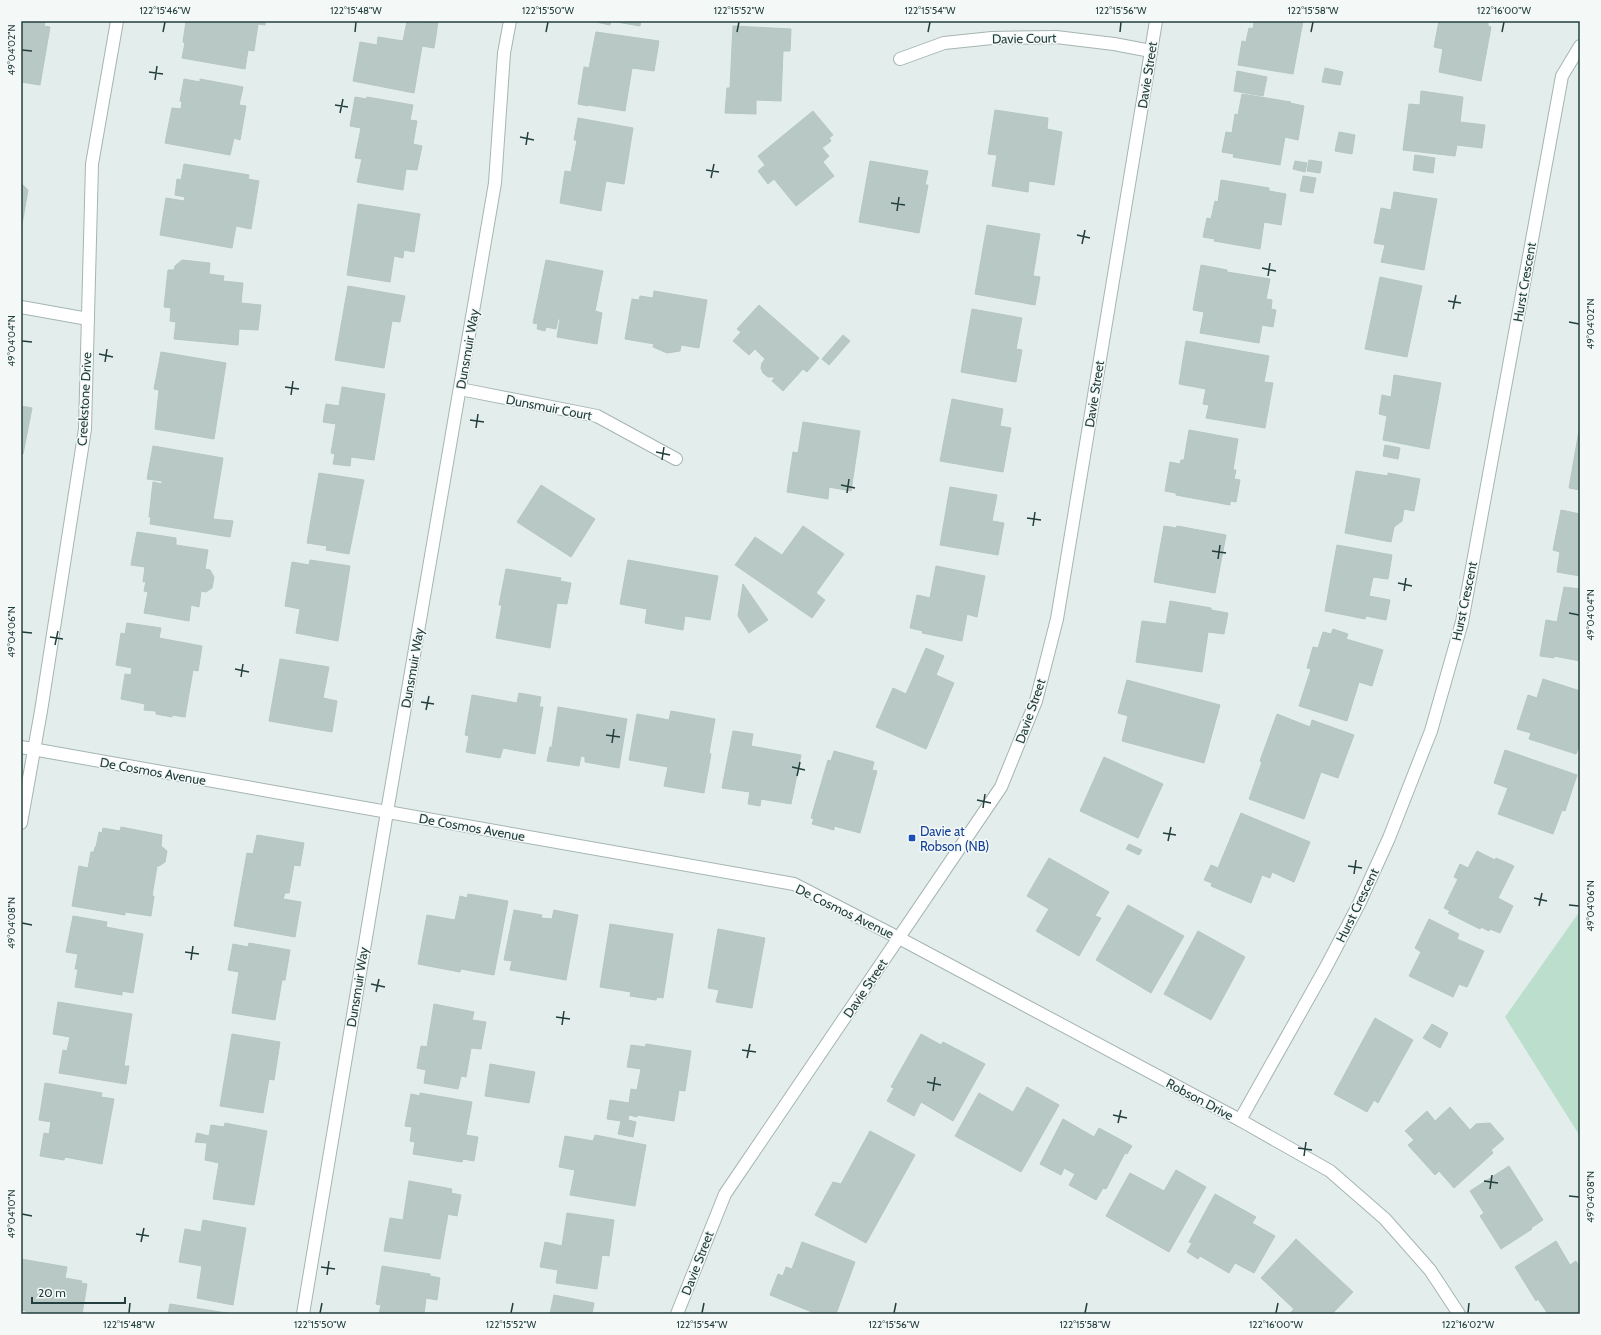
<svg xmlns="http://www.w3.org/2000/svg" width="1601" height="1335" font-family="Cabin,sans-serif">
	<rect width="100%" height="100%" fill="#e3edeb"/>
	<!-- green -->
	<path fill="#bbdfcc" d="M1580 911V1136L1505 1017Z"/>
	<!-- building -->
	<g fill="#b8c8c4" stroke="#b5c7c3">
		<path d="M21 21H45L44 26 50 27 40 85 21 82Z"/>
		<path d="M186 21H265V25L258 24 254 51 248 50 245 69 182 58 185 43 183 42Z"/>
		<path d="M407 21 438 22 434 48 422 46 414 93 353 81 360 42 377 45 378 37 403 41Z"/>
		<path d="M596 21H641L640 26 611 21 610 25 596 22Z"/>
		<path d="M1254 21H1303L1293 74 1238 65 1242 41 1246 42 1249 28 1253 29Z"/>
		<path d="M1439 21H1488V26L1491 27 1481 81 1439 72 1443 49 1434 47Z"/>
		<path d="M733 26 791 29 790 51H783L781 101 756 100V114L725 113 727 88H730Z"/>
		<path d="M596 32 659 41 654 71 632 68 625 111 588 105V106L578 104 584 67 589 68Z"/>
		<path d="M1325 68 1343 72 1340 85 1322 82Z"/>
		<path d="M1237 71 1267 77 1263 96 1234 91Z"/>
		<path d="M184 79 200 82V79L243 87 239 105 246 106 240 140 234 138 230 155 165 143 172 108 181 109 182 102 180 101Z"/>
		<path d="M1421 91 1463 97 1460 122 1485 125 1482 148 1457 145 1455 156 1403 150 1409 104 1420 105Z"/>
		<path d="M1242 94 1291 102 1290 103 1304 106 1298 140 1285 137 1280 165 1233 157 1234 154 1222 152 1226 132 1232 133 1235 114 1238 115Z"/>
		<path d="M355 97 366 99 367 97 413 105 410 120 417 121 413 144 422 146 417 170 406 169 403 190 357 182 362 159 355 158 361 128 350 126Z"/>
		<path d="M995 110 1048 118 1047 129 1062 132 1054 185 1029 181 1028 192 992 186 997 155 988 154Z"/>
		<path d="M813 111 833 135 829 138 831 141 822 148 829 156 823 162 834 176 796 206 774 179 768 184 758 171 765 165 758 156Z"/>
		<path d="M578 118 633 128 624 184 606 181 601 211 560 203 565 171 571 172 577 140H574Z"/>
		<path d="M1339 132 1355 135 1352 154 1335 151Z"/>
		<path d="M1415 155 1435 158 1433 173 1413 170Z"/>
		<path d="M1309 160 1322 162 1320 173 1307 171Z"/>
		<path d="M870 161 928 171 925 185H928L919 233 859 222Z"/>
		<path d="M1295 161 1307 163 1305 172 1293 169Z"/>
		<path d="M184 164 249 175 248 179 259 181 251 229 236 226 232 248 160 235 166 198 184 201 185 197 175 195 177 179 181 180Z"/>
		<path d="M1303 176 1316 178 1313 193 1300 191Z"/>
		<path d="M1221 180 1269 188V191L1286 194 1281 225 1264 222 1260 249 1214 241 1215 239 1203 237 1207 218 1211 219 1215 201 1218 202Z"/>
		<path d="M21 183 28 190 21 230Z"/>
		<path d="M1394 192 1437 199 1424 270 1381 262 1385 245 1374 243 1381 208 1391 210Z"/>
		<path d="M358 204 420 214 414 252 404 250 403 258 394 256 390 282 347 275Z"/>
		<path d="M987 225 1040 234 1033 276 1040 277 1035 305 975 294Z"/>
		<path d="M182 260 210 263 209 274 224 276 223 281 243 283 241 303 261 305 258 330 239 329 238 345 174 339 176 322 170 321 171 308 164 307 168 270H174L175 266Z"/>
		<path d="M546 260 603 271 595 311 602 313 597 344 557 337 560 319H558L556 329 546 327 545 331 537 329 538 324 533 323Z"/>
		<path d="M1201 265 1227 270V272L1270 279 1266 299 1272 300 1271 309 1276 310 1273 327 1262 325 1259 343 1200 333 1204 312 1193 310Z"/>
		<path d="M1380 277 1422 286 1407 357 1365 349Z"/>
		<path d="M348 286 405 296 400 322 392 321 384 368 335 360Z"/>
		<path d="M654 291 707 300 699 348 681 345 680 351 667 353 653 347 654 344 625 339 632 299 639 300 640 296 653 298Z"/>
		<path d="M759 305 819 358 807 372 803 369 783 391 772 381 775 377H768L763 373 761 368 762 363 765 359 755 349 749 355 733 341 741 332 737 329Z"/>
		<path d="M972 309 1022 318 1016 349 1022 350 1016 382 961 372Z"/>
		<path d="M843 335 850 341 829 365 822 359Z"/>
		<path d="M1186 341 1269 356 1264 382 1273 383 1265 428 1206 418 1209 405 1203 404 1206 389 1179 384Z"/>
		<path d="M161 352 226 363 214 439 155 429 159 390 154 389Z"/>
		<path d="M1394 375 1441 383 1429 449 1383 440 1387 416 1379 414 1382 395 1391 397Z"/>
		<path d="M342 387 385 394 374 460 351 457 350 466 333 464 335 454 331 453 336 424 323 422 326 404 339 406Z"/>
		<path d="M952 399 1003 409 1000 426 1011 428 1003 472 940 461Z"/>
		<path d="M21 406 32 408 23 454 21 453Z"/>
		<path d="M803 422 860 431 851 491 829 487 828 499 787 492 793 452 798 453Z"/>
		<path d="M1580 425V490L1569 488Z"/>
		<path d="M1189 430 1238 439 1233 470H1236L1234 479 1240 480 1236 502 1230 501V505L1176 495V493L1165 491 1170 462 1180 464 1181 460H1184Z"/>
		<path d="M1385 445 1400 448 1398 459 1383 456Z"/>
		<path d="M153 446 223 458 213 519 233 521 230 537 150 524 151 517H149L153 482 162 484V481L147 479Z"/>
		<path d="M1356 471 1388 476V473L1420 479 1414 511 1404 509 1402 521 1394 527 1391 542 1345 533Z"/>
		<path d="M319 473 364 480 349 554 326 550 327 546 307 543Z"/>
		<path d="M541 485 595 519 571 557 517 522Z"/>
		<path d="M950 487 997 495 992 521 1004 523 998 555 940 545Z"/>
		<path d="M1561 510 1580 514V576L1557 572 1560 552 1553 550Z"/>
		<path d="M803 526 844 554 816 593 825 600 812 618 735 565 755 537 782 555Z"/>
		<path d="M1164 526 1176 528 1177 526 1226 535 1215 593 1154 582Z"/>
		<path d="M137 532 176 538V545L208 550 205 569 210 570 214 577 212 588 206 592 201 591 199 607 191 605 189 621 144 613 148 592 144 591 146 581 143 582 145 567 131 565Z"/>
		<path d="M1337 545 1392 555 1388 579 1373 577 1369 596 1390 600 1386 620 1366 616 1365 619 1325 611Z"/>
		<path d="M310 560 350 566 338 641 296 633 300 609 285 606 292 562 309 565Z"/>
		<path d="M628 560 718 576 710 620 685 616 683 630 645 623 647 609 620 604Z"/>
		<path d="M936 566 985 576 977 617 967 614 962 641 922 633 923 631 910 628 917 595 930 598Z"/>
		<path d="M506 569 561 578 560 581 571 583 567 604 557 603 550 648 496 638 502 605H499Z"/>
		<path d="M743 584 768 620 749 633 738 616Z"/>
		<path d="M1564 587 1580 589V661L1554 656V658L1540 656 1546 620 1557 622Z"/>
		<path d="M1170 601 1211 608V610L1228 613 1224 634 1208 632 1202 672 1136 662 1142 621 1166 624Z"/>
		<path d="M127 623 161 628 159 638 202 646 198 671 193 670 185 717 172 715V717L156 714V711L144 710 145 704 121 699 125 674 131 675 132 668 116 665 121 633 125 634Z"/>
		<path d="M1333 629 1348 634 1346 639 1383 650 1372 686 1359 682 1347 721 1299 706 1311 669 1307 668 1313 647 1318 648 1323 632 1331 634Z"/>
		<path d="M926 648 944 656 936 675 954 683 926 749 876 727 893 688 906 694Z"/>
		<path d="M280 659 329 667 323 698 337 701 332 732 269 721Z"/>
		<path d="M1543 679 1580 691V743L1576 754 1529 739 1531 733 1517 729 1528 695 1537 698Z"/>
		<path d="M1127 680 1220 705 1204 763 1122 741 1128 716 1118 713Z"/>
		<path d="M519 693 541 697 539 707H543L535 754 503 748 500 758 466 752 469 736 465 735 472 695 517 703Z"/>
		<path d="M558 707 627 719 619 768 585 762V757L581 756 579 766 547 761 550 747H552Z"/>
		<path d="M671 711 715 719 709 753 711 754 704 793 664 786 668 767 629 760 637 714 669 720Z"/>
		<path d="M1277 714 1310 727 1312 720 1354 735 1338 778 1321 772 1304 819 1249 799 1262 762 1260 761Z"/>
		<path d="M733 731 753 734 751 746 801 755 791 804 761 799 760 806 748 804 750 792 722 788Z"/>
		<path d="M1505 750 1577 775 1565 811 1562 810 1553 834 1498 814 1508 788 1494 783Z"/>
		<path d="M834 751 874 762 872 770 877 771 860 833 834 826V830L812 824 814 819 811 818 828 760 831 761Z"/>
		<path d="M1104 757 1163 784 1138 838 1080 811Z"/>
		<path d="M1241 813 1310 842 1294 882 1272 872 1270 878 1262 875 1251 903 1211 886 1212 883 1204 880 1211 865 1218 868Z"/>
		<path d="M121 827 162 835 161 846 167 851 165 862 159 866H157L152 896H154L151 916 125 912V915L72 906 79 866 88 868 91 852H94L95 847H96L99 832 102 833 103 828 120 831Z"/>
		<path d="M257 835 304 843 300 866 294 865 289 893H285L283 899 301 902 295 937 234 926 247 853 253 854Z"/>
		<path d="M1129 844 1142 850 1139 855 1126 849Z"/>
		<path d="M1477 851 1495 860 1496 858 1514 866 1498 898 1513 906 1500 933 1490 929 1489 931 1481 927 1480 929 1448 913 1450 911 1444 908 1458 879 1454 877 1460 864 1468 868Z"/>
		<path d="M1049 858 1109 892 1095 916 1101 918 1079 956 1036 931 1049 909 1027 896Z"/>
		<path d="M468 894 508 901 494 975 461 969 460 972 418 964 427 915 455 920 460 896 467 898Z"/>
		<path d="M1128 905 1184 936 1151 993 1096 960Z"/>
		<path d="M514 910 542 915 541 918 552 919 554 910 578 915 566 980 510 970 512 961 504 960Z"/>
		<path d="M73 916 107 922 106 927 143 934 133 993 122 991V995L75 987 78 969H75L78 954 66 952Z"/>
		<path d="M1429 919 1459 934 1457 939 1484 951 1467 987 1459 984 1453 997 1409 976 1421 952 1415 948Z"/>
		<path d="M610 924 673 934 663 998 657 997 656 1000 630 996 631 992 600 987Z"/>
		<path d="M718 929 765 938 752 1008 716 1002 719 990 708 988Z"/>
		<path d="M1198 931 1245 957 1211 1020 1164 994Z"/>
		<path d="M249 943 290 950 285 980H282L275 1020 232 1013 239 972 228 970 233 944 248 947Z"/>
		<path d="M58 1002 132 1014 124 1066H129L126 1084 59 1073 63 1050 67 1051 70 1037 53 1034Z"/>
		<path d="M434 1004 474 1012 472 1020 486 1022 481 1049 471 1048 466 1077 461 1076 458 1089 424 1083 426 1070 417 1068 421 1046 427 1047Z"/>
		<path d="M1375 1018 1413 1040 1378 1103 1374 1100 1367 1112 1334 1094Z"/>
		<path d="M1432 1024 1448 1033 1440 1048 1423 1038Z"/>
		<path d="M232 1034 280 1042 274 1080 269 1079 263 1113 220 1106Z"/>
		<path d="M921 1034 941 1045 943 1042 985 1064 953 1121 921 1102 914 1116 887 1101 894 1088 891 1087Z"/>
		<path d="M646 1044 691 1051 685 1091 679 1090 674 1121 637 1115V1117L629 1115 628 1120 636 1122 633 1137 618 1134 621 1121 607 1119 610 1100 629 1103 631 1089 637 1090 641 1069 627 1067 631 1045 645 1047Z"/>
		<path d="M490 1064 535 1072 529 1103 485 1096Z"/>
		<path d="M45 1083 102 1093 101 1097 114 1099 102 1164 65 1157 64 1160 40 1156 44 1133 49 1134 51 1122 39 1120Z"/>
		<path d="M1027 1087 1059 1105 1021 1172 955 1136 979 1093 1013 1112Z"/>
		<path d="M420 1093 472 1102 466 1135 478 1137 474 1161 463 1159 462 1162 413 1154 415 1142 410 1141 412 1127 405 1126 411 1094 420 1096Z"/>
		<path d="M1450 1107 1470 1130 1476 1124 1490 1123 1504 1139 1491 1150 1493 1153 1454 1188 1439 1171 1435 1175 1408 1145 1414 1140 1405 1131 1427 1111 1435 1121Z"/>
		<path d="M1063 1119 1094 1137 1099 1128 1132 1146 1127 1154 1125 1153 1106 1189 1103 1188 1096 1200 1069 1185 1075 1174 1064 1168 1061 1175 1040 1164Z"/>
		<path d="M225 1123 267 1131 254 1205 213 1199 219 1163 205 1160 207 1143 195 1142 197 1133 209 1136 211 1125 224 1127Z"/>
		<path d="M870 1131 915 1155 866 1243 815 1215 833 1182 841 1184Z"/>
		<path d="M595 1135 646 1145 635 1206 570 1195 575 1170 559 1167 565 1136 593 1141Z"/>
		<path d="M1509 1166 1543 1220 1531 1228 1532 1229 1501 1249 1480 1216 1484 1213 1470 1191Z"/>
		<path d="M1176 1170 1206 1187 1169 1252 1106 1216 1130 1173 1164 1191Z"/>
		<path d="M409 1181 452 1189 451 1193 461 1195 457 1216 448 1214 440 1259 384 1251 390 1218 403 1220Z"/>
		<path d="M1215 1194 1256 1217 1252 1223 1275 1236 1254 1273 1235 1263 1229 1273 1200 1256 1198 1259 1187 1252 1192 1243 1189 1242Z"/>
		<path d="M567 1213 614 1220 609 1256 602 1255 597 1289 556 1283 558 1270 540 1267 545 1242 562 1246Z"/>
		<path d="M203 1220 246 1228 233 1305 197 1298 202 1266 179 1262 185 1229 201 1232Z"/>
		<path d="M1296 1239 1353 1292 1332 1314H1289L1294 1309 1261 1278Z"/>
		<path d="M1556 1241 1570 1265 1576 1261 1580 1267V1273L1578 1274 1580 1277V1312L1577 1314H1548L1538 1299 1536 1301 1515 1267Z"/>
		<path d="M802 1242 855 1262 836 1314H811L812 1312 770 1295 778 1274 783 1276 786 1267 792 1269Z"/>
		<path d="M21 1259 67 1267 65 1278 82 1281 81 1283 87 1284 82 1314H26V1311L21 1310 23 1297 21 1296Z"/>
		<path d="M382 1266 430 1274V1276L440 1278 437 1300 426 1298 424 1314H379L381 1305 376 1304Z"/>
		<path d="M554 1295 594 1303 592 1314H550Z"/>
		<path d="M170 1304 233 1314H168Z"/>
	</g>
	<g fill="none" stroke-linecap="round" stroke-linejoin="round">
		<defs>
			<g id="minor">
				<path d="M900 59 944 43 992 38 1056 37 1114 44 1151 51"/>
				<path d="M21 307 88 319"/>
				<path d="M460 389 597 416 676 459"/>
				<path d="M21 747 794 884 899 938 1240 1120 1330 1171 1385 1219 1430 1270 1459 1314"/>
				<path d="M21 823 41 711 85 429 92 164 117 21"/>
				<path d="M1240 1120 1326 967 1359 904 1389 838 1431 731 1462 622 1562 76 1580 46"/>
				<path d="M303 1314 387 812 495 183 504 53 510 21"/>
				<path d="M677 1314 725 1194 1001 787 1036 701 1057 619 1156 21"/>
			</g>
		</defs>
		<!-- minor casing -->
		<use href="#minor" stroke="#a5b5b3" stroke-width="14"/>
		<!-- minor -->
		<use href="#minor" stroke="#fff" stroke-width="12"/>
	</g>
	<!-- ticks -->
	<path fill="none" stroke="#223f3d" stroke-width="1.5" d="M163 32 165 22M355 32 356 22M546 32 548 22M737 32 739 22M928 32 930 22M1120 32 1121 22M1311 32 1313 22M1502 32 1504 22M22 50 32 51M149 72 163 74M155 80 157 66M335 105 348 107M340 113 343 99M520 137 534 140M526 145 528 132M706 170 719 172M711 178 714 164M891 203 905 205M897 211 899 197M1077 235 1090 238M1082 244 1085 230M1262 268 1276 271M1268 276 1270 263M1448 301 1461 303M1453 309 1456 295M1569 322 1579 324M22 341 32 342M99 354 113 357M105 362 107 349M285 387 299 389M291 395 293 381M470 420 484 422M476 428 478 414M656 452 670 455M662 460 664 447M841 485 855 488M847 493 849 479M1027 518 1041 520M1033 526 1035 512M1212 551 1226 553M1218 559 1220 545M1398 583 1412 586M1404 591 1406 578M1569 613 1579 615M22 632 32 633M50 637 63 639M55 645 58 631M235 669 249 672M241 677 243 664M421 702 434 704M426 710 429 696M606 735 620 737M612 743 614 729M792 767 805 770M797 776 800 762M977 800 991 803M983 808 985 794M1163 833 1176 835M1168 841 1171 827M1348 866 1362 868M1354 874 1356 860M1534 898 1547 901M1569 905 1579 906M1539 906 1542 893M22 923 32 925M185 952 199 954M191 960 193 946M371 984 385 987M376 992 379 979M556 1017 570 1019M562 1025 564 1011M742 1050 756 1052M747 1058 750 1044M927 1082 941 1085M933 1091 935 1077M1113 1115 1127 1118M1118 1123 1121 1110M1298 1148 1312 1150M1304 1156 1306 1142M1484 1181 1498 1183M1490 1189 1492 1175M1569 1196 1579 1197M22 1214 32 1216M136 1234 149 1236M141 1242 144 1228M321 1267 335 1269M327 1275 329 1261M129 1313 130 1303M320 1313 322 1303M511 1313 513 1303M702 1313 704 1303M894 1313 896 1303M1085 1313 1087 1303M1276 1313 1278 1303M1468 1313 1469 1303"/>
	<!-- markers -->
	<rect fill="#1a4fb4" stroke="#f4f9f8" stroke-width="1.5" x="908" y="834" width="8" height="8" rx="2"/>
	<g text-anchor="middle" stroke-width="3" stroke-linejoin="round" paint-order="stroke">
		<!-- street labels -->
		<g font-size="13" fill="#223f3d" stroke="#f4f9f8">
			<text transform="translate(1024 38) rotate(-1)" y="5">Davie Court</text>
			<text transform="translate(1147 75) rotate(-81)" y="5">Davie Street</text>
			<text transform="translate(1524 282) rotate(-80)" y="5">Hurst Crescent</text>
			<text transform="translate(467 349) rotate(-80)" y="5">Dunsmuir Way</text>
			<text transform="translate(1094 394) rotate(-81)" y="5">Davie Street</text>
			<text transform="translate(84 399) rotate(-87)" y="5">Creekstone Drive</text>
			<text transform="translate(549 407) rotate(11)" y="5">Dunsmuir Court</text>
			<text transform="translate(1464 601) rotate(-78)" y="5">Hurst Crescent</text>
			<text transform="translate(412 668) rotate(-80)" y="5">Dunsmuir Way</text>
			<text transform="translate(1030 711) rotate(-71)" y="5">Davie Street</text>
			<text transform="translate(153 771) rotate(10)" y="5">De Cosmos Avenue</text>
			<text transform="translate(472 827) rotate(10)" y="5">De Cosmos Avenue</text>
			<text transform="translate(1357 905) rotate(-64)" y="5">Hurst Crescent</text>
			<text transform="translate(845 911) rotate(26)" y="5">De Cosmos Avenue</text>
			<text transform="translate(357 987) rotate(-81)" y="5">Dunsmuir Way</text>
			<text transform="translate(865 988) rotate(-56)" y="5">Davie Street</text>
			<text transform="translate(1200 1099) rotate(28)" y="5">Robson Drive</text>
			<text transform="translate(697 1263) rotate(-69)" y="5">Davie Street</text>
		</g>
		<!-- transit labels -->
		<g font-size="13" fill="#164399" stroke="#f4f9f8" text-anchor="start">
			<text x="920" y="836">Davie at<tspan x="920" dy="15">Robson (NB)</tspan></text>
		</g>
	</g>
	<!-- border -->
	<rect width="1601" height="1335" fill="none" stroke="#f4f9f8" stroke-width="44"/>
	<!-- scale -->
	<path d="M32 1297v6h93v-6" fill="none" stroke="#223f3d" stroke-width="2"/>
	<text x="38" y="1297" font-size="12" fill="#223f3d" stroke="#f4f9f8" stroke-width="3" paint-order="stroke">20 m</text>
	<rect x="22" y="22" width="1557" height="1291" fill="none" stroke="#223f3d" stroke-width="1.5"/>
	<g font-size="10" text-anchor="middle" fill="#223f3d">
		<text x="165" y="14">122°15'46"W</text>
		<text x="356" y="14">122°15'48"W</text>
		<text x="548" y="14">122°15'50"W</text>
		<text x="739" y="14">122°15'52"W</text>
		<text x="930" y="14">122°15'54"W</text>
		<text x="1121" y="14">122°15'56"W</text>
		<text x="1313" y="14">122°15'58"W</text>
		<text x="1504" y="14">122°16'00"W</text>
		<text transform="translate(11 50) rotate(-90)" y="4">49°04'02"N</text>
		<text transform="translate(1590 324) rotate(-90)" y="4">49°04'02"N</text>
		<text transform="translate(11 341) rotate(-90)" y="4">49°04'04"N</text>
		<text transform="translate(1590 615) rotate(-90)" y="4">49°04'04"N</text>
		<text transform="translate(11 632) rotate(-90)" y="4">49°04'06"N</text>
		<text transform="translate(1590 906) rotate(-90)" y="4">49°04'06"N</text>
		<text transform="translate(11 923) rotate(-90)" y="4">49°04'08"N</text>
		<text transform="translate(1590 1197) rotate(-90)" y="4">49°04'08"N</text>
		<text transform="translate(11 1214) rotate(-90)" y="4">49°04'10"N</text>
		<text x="129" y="1328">122°15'48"W</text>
		<text x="320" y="1328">122°15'50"W</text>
		<text x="511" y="1328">122°15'52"W</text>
		<text x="702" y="1328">122°15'54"W</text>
		<text x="894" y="1328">122°15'56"W</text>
		<text x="1085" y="1328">122°15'58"W</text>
		<text x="1276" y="1328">122°16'00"W</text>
		<text x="1468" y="1328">122°16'02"W</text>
	</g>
</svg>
